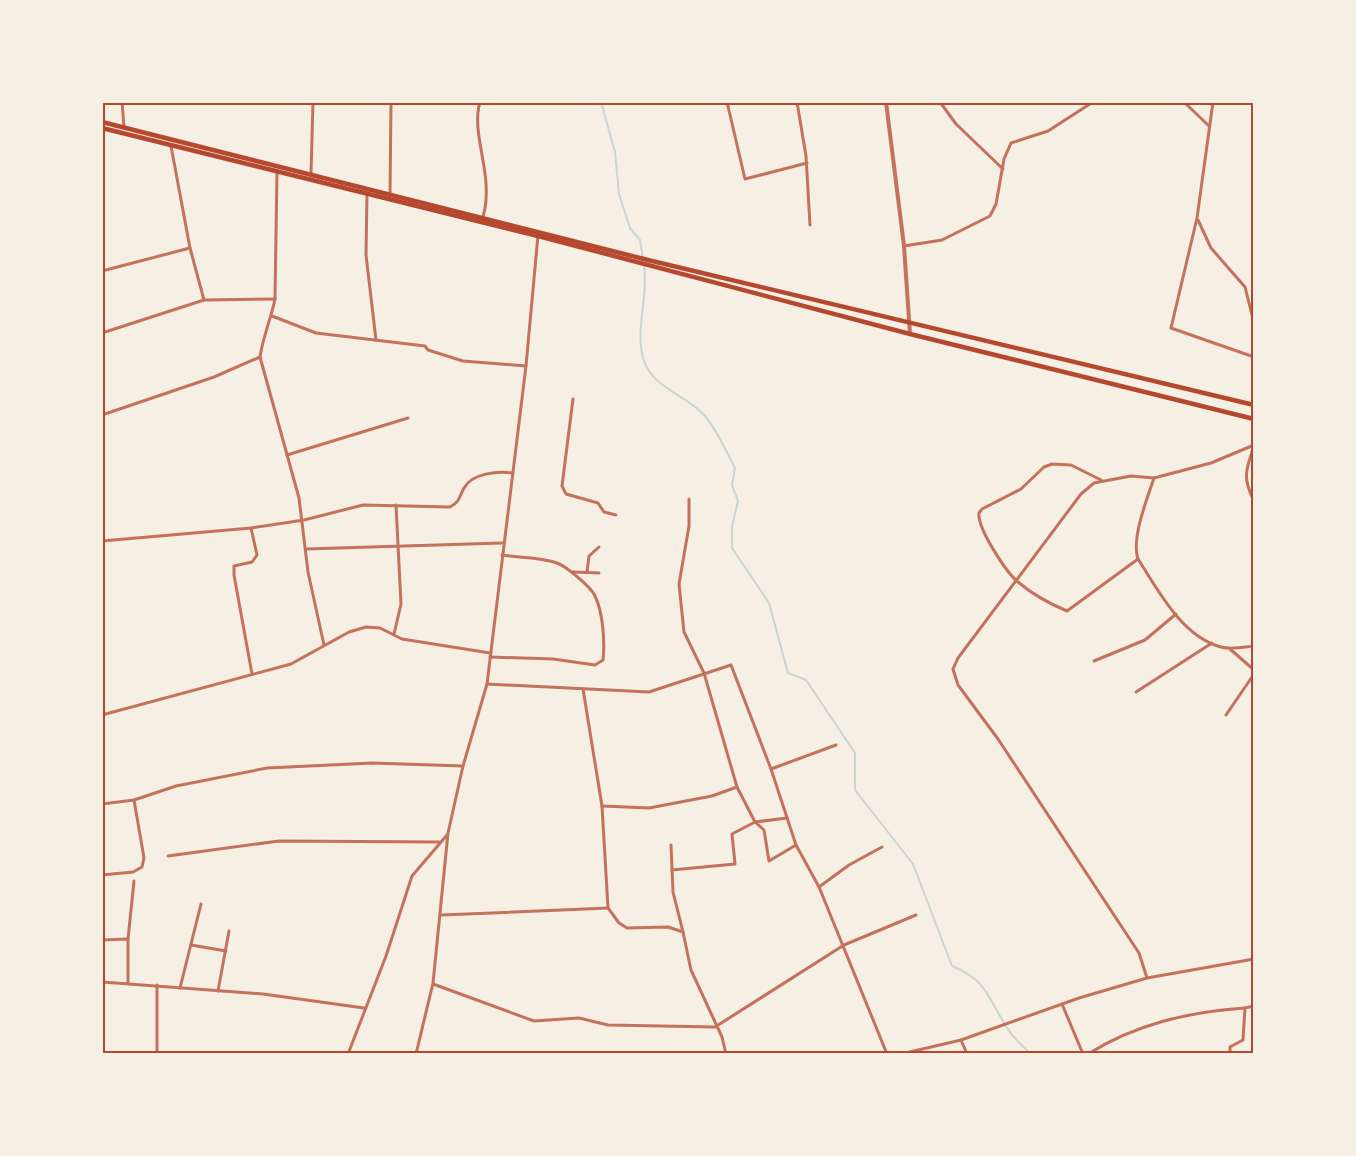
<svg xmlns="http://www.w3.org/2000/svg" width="1356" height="1156" font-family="'Alegreya Sans',sans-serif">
	<rect width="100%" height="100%" fill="#f6efe4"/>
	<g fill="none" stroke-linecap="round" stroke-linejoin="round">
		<!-- stream -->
		<g stroke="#c9d6d2" stroke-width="2">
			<path d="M601 102 615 152 619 194 630 228 640 240 643 259"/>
			<path d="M644 265C649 296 634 331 644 361 654 389 687 395 705 416 717 430 726 451 735 468L732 485 738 501 732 527V548L769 603 788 673 806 680 855 753V790L913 864 952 966C989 981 988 1000 1008 1029 1014 1039 1022 1046 1031 1054"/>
		</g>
		<!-- minor -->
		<g stroke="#c5725c" stroke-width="3">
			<path d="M122 102 124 127"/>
			<path d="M480 102C470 135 495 175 483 217"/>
			<path d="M727 102 745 179 807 163"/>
			<path d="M797 102 806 156 810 225"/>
			<path d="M940 102 956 124 1003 169"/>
			<path d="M1184 102 1209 126"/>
			<path d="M1213 102 1197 218 1171 328 1254 357"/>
			<path d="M171 146 190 248 204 300"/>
			<path d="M277 171 275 299C271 319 263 336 260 357L299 498 308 572 324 645"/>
			<path d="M311 174 313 102"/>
			<path d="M367 193 366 255 376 340"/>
			<path d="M390 194 391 102"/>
			<path d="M1198 220 1211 248 1245 287 1253 319"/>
			<path d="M904 246 942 240 990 216 996 204 1004 159 1011 143 1048 131 1093 102"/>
			<path d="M102 271 190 248"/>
			<path d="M272 316 316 333 425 346 428 350 463 361 526 366"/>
			<path d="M102 333 204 300 275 299"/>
			<path d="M573 399 562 486 566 494 598 503 604 512 616 515"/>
			<path d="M102 415 214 377 260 357"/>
			<path d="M1254 446C1246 469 1242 478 1254 501"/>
			<path d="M287 455 408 418"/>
			<path d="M1154 478C1147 499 1131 539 1138 559 1158 590 1182 637 1221 647 1232 650 1243 647 1254 646"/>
			<path d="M1101 480 1071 465 1052 464 1044 467 1021 489 982 509 979 513C977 528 1006 572 1018 582 1031 593 1050 604 1067 611L1138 559"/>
			<path d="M689 499V526L679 584 684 632 704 673 737 787 755 822 764 830 769 861 796 845"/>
			<path d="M251 528 257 555 252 562 234 566V575L252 674"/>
			<path d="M102 541 251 528 304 520 363 505 450 507C460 502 459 497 464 488 472 473 498 471 513 473"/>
			<path d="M306 549 502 543"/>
			<path d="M573 572 599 573"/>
			<path d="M587 572 589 556 599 547"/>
			<path d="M394 634 401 604 396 505"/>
			<path d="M1230 649 1254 670"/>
			<path d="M490 657 553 659 595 665 603 660C605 642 603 612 595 596 592 588 566 566 557 563 541 557 520 558 502 555"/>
			<path d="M1094 661 1145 640 1176 614"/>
			<path d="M487 684 649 692 731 665 771 769 796 845 819 887 887 1054"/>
			<path d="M583 689 602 806 608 908 619 923 627 928 668 927 683 932 691 970 722 1037 726 1054"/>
			<path d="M1136 692 1212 643"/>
			<path d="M102 715 291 664 349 632 366 627 380 628 402 639 490 653"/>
			<path d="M1226 715 1254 674"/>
			<path d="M771 769 836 745"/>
			<path d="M102 804 134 800 176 786 267 768 372 763 463 766"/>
			<path d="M602 806 649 808 712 796 737 787"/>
			<path d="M671 845 673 892 683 932"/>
			<path d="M168 856 279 841 439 842"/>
			<path d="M672 870 735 864 732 834 755 822 787 818"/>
			<path d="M102 875 133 872 142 867 144 858 134 800"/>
			<path d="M819 887 849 865 882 847"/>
			<path d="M442 915 608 908"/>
			<path d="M128 939 134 881"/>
			<path d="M102 940 128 939V983"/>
			<path d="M191 945 226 951"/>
			<path d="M1147 978 1139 953 998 739 958 685 953 669 958 658 1081 494 1094 483 1131 476 1154 478 1211 463 1254 445"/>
			<path d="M102 982 263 994 364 1008"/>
			<path d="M433 984 534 1021 579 1018 608 1025 715 1027 844 945 916 915"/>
			<path d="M157 985V1054"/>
			<path d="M180 988 201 904"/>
			<path d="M218 991 229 931"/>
			<path d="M1062 1004 1083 1054"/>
			<path d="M961 1040 967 1054"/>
			<path d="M348 1054 386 956 412 876 447 835"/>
			<path d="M416 1054 433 983 448 833 463 766 487 684 526 366 538 235"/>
			<path d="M901 1054 961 1040 1079 998 1147 978 1254 959"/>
			<path d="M1088 1054C1136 1024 1188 1012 1245 1008"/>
			<path d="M1221 1054 1230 1052"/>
			<path d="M1230 1054V1047L1243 1040 1245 1008 1254 1006"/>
		</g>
		<!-- tertiary -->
		<path stroke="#c5725c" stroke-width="4" d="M886 102 904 246 910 334"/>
		<!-- trunk -->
		<g stroke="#b5482f" stroke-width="4.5">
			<path d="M102 122 648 260 1254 405"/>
			<path d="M102 128 538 236 910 334 1254 419"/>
		</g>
	</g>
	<!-- border -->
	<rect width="1356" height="1156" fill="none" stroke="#f6efe4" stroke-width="207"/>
	<rect x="104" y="104" width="1148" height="948" fill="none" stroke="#b5482f" stroke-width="2"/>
</svg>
